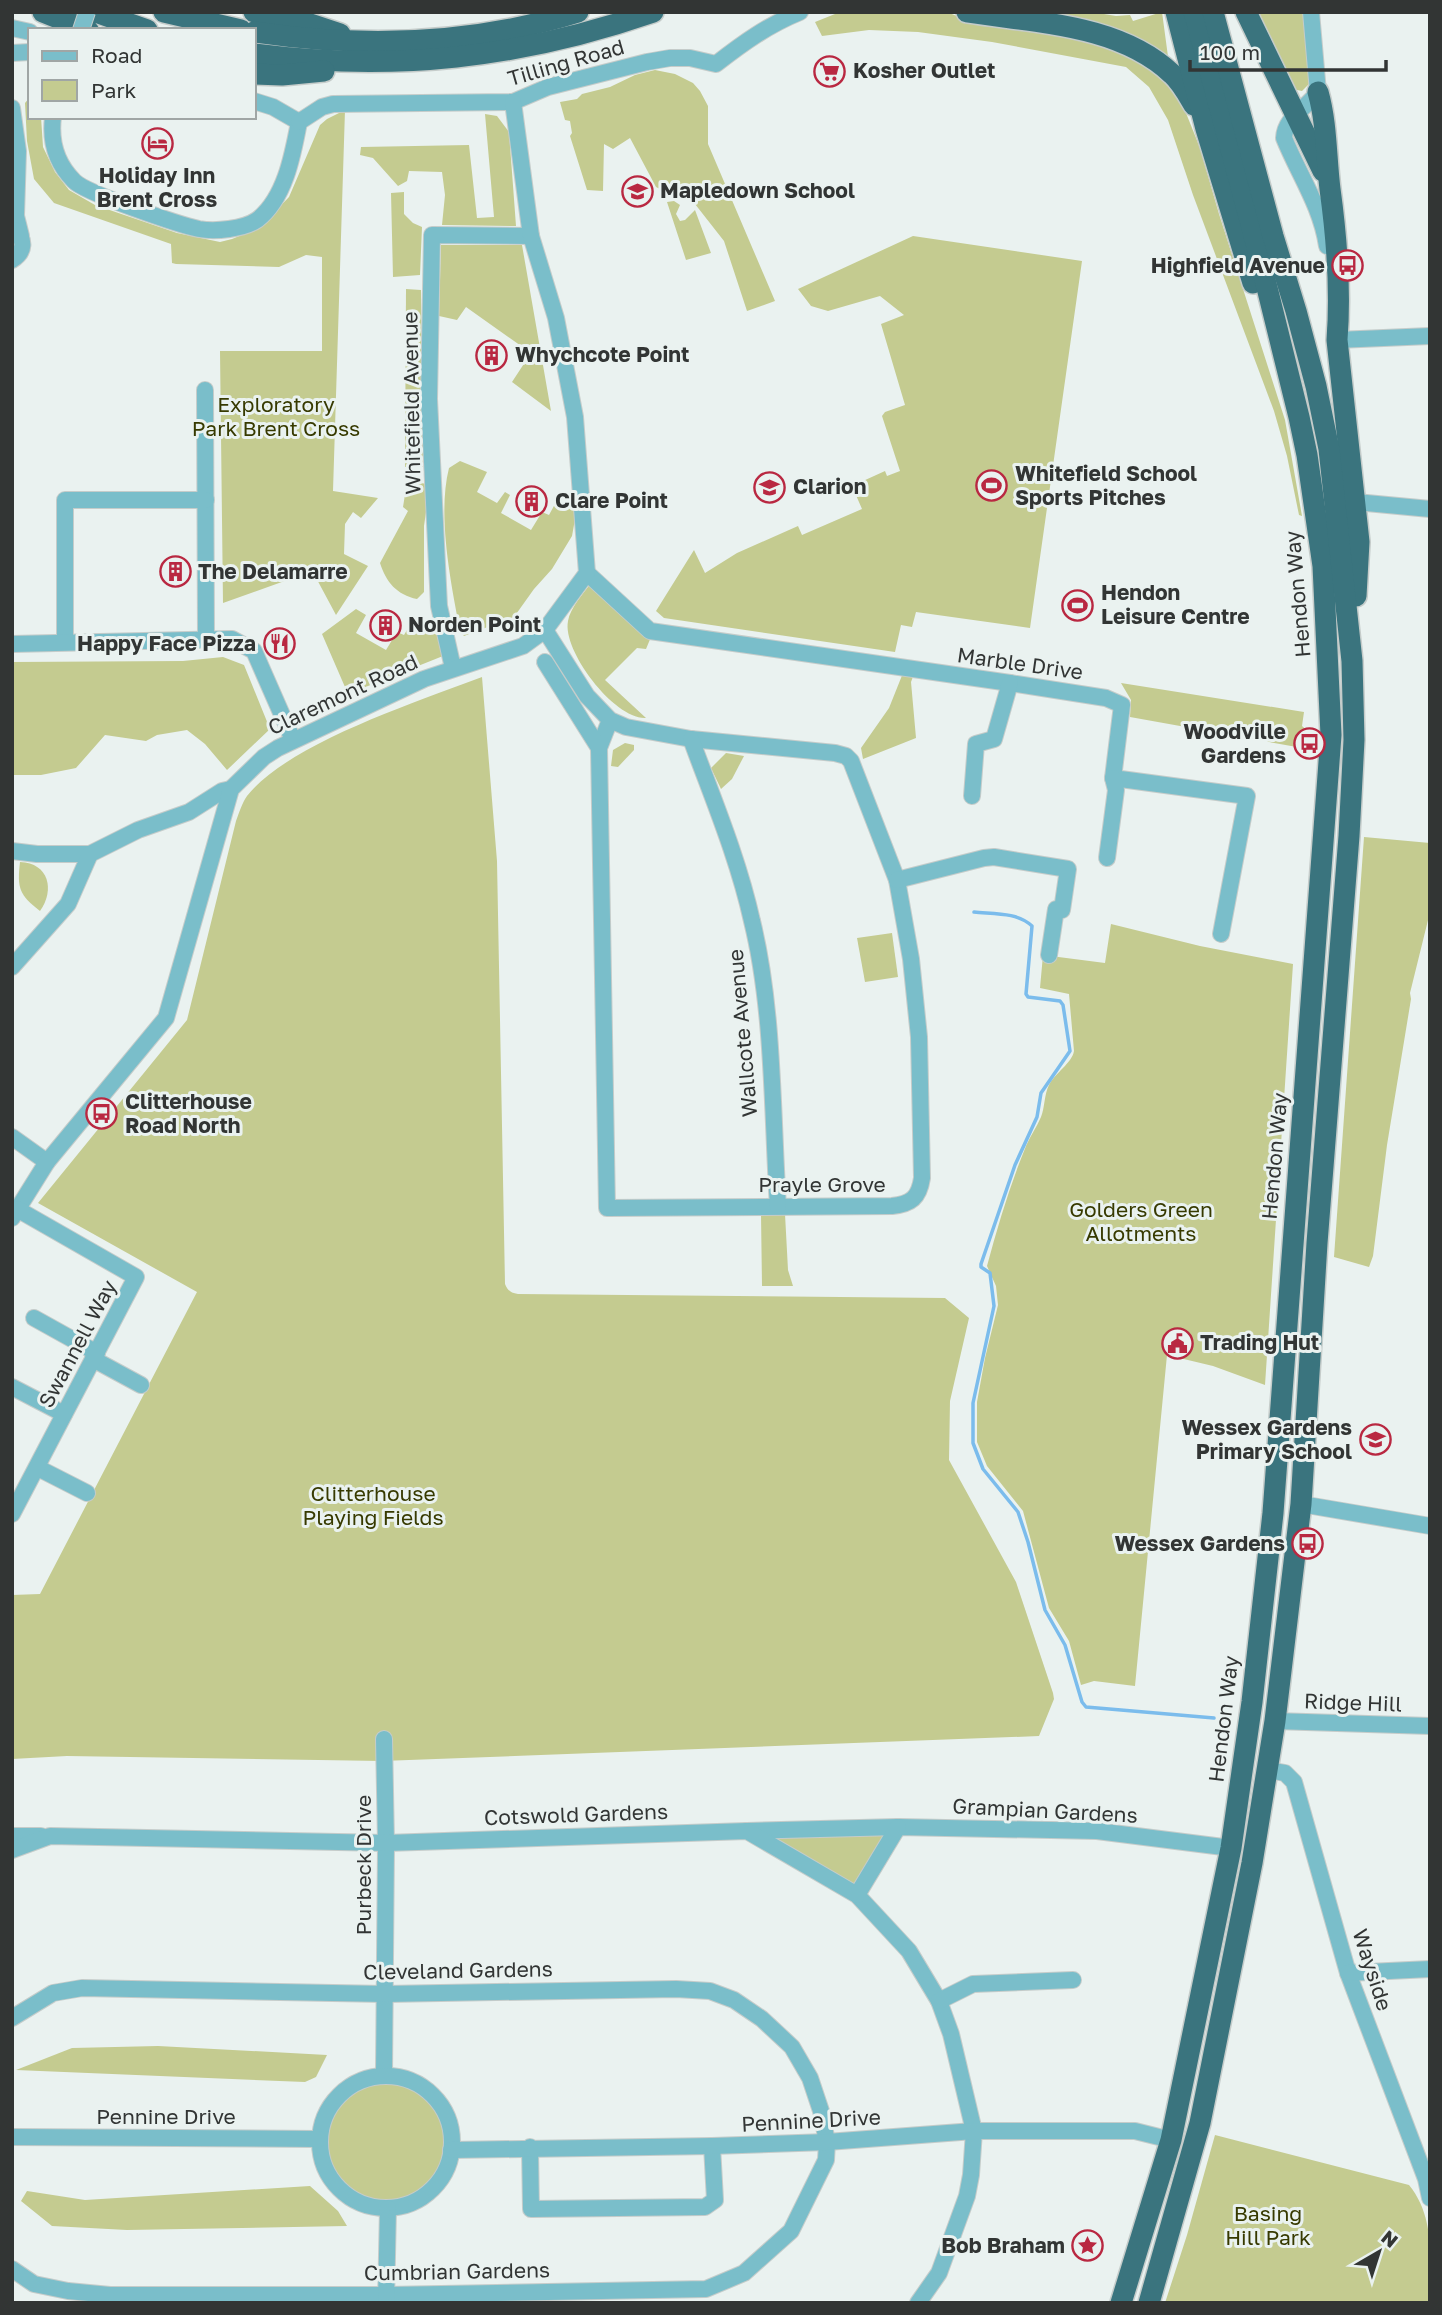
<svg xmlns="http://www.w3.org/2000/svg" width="1442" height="2315" font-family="'Golos Text',sans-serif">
	<rect width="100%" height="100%" fill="#eaf2f0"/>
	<!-- green -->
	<g fill="#c4cb90">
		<path d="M840 12H947L959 17 1113 44 1165 74 1182 103 1200 148 1219 214 1285 420 1302 516 1299 515 1287 456 1274 411 1193 195 1168 120 1149 87 1126 67 992 42 918 32 869 30 822 36 815 22Z"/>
		<path d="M1000 12H1092L1116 16 1130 15 1133 21 1162 12 1169 64Z"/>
		<path d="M1255 12H1304L1310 77 1309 84 1302 91 1292 89Z"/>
		<path d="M655 70 675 74 693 83 700 91 708 106V144L775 301 747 311 724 241 684 190 670 194 656 187 630 138 613 149 604 144 603 191 587 190 570 136 572 133 570 121 565 120 560 102 577 99 582 94 610 87 635 75Z"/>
		<path d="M30 97V117H41L43 147 55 172 69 190 95 205 177 233 220 242 232 239 259 228 289 197 320 125 327 119 345 110 333 491 378 498 361 518 353 512 345 524 344 554 368 566 336 615 314 574 318 569 223 603 220 351H322V257L306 255 279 267 176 264 172 263 171 244 54 203 34 179 27 141 25 103Z"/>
		<path d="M485 114 497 116 509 132 516 226 442 225 445 195 442 172 409 171 407 181 398 186 373 158 360 155 361 147 469 145 477 218 494 217Z"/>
		<path d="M404 192V214L413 223 422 227 420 275 393 277 391 193Z"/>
		<path d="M674 201 680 205 676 214 680 221 685 220 695 210 711 253 686 260 667 202Z"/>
		<path d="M913 236 1082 261 1030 628 916 612 912 627 901 625 895 652 664 618 656 611 694 550 705 573 737 553 798 526 802 535 862 509 852 486 885 471 887 476 900 471 882 416 885 412 905 405 881 324 904 315 880 296 828 311 811 306 798 289Z"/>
		<path d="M441 245H522L551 411 512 382 531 353 466 307 457 320 439 316Z"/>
		<path d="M406 289 421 290 423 467H405Z"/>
		<path d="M460 461 487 472 477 492 497 503 505 492 510 495 501 513 531 530 542 512 549 515 555 504 577 508 572 536 552 569 534 589 514 617 464 636 460 631C451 583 437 515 449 468Z"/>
		<path d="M407 482 430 484 424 526V592L417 599C397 595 386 582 380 563L408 511 403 507Z"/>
		<path d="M591 583 651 637 646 649 637 648 605 680 646 718C615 720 562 651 568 621 570 608 583 594 591 583Z"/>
		<path d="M356 609 366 615 356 633 386 650 397 632 404 635 414 618 437 633 443 656 348 694 322 634Z"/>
		<path d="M223 657 244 665 270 729 227 770 205 744 187 730 157 735 146 741 105 735 76 768 41 775H12V662L183 661Z"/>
		<path d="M903 673 914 674 911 682 916 738 863 759 861 748 889 708Z"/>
		<path d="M482 677 497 861 505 1284C508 1291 511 1293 518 1294L945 1298 969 1318 950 1401 949 1460 1016 1582 1053 1693 1054 1699 1039 1736 382 1761 67 1756 12 1759V1595L40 1594 197 1292 38 1203 187 1020 236 821C239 813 242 803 247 796 289 743 417 702 482 677Z"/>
		<path d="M1121 683 1304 712 1302 726 1311 734 1308 749 1130 717 1131 700Z"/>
		<path d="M625 743 634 745V750L618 767 611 766 613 750Z"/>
		<path d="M726 753 744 756 732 779 721 789 711 768Z"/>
		<path d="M1364 837 1430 843V912L1410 993 1411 999 1387 1145 1373 1256 1369 1267 1334 1257Z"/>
		<path d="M20 862C49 863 55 890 40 911 19 895 17 888 20 862Z"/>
		<path d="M1111 924 1200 946 1293 964 1265 1385 1213 1366 1167 1355 1135 1686 1094 1681 1081 1685 1069 1641 1049 1608 1023 1511 987 1466 977 1442V1402L985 1358 998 1305 996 1286 987 1266C998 1225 1010 1185 1026 1146 1030 1136 1037 1127 1041 1117 1045 1107 1044 1095 1049 1085 1055 1073 1072 1063 1074 1051L1069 994 1040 988 1043 955 1105 963Z"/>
		<path d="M892 933 898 977 865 982 857 938Z"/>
		<path d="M761 1214H785L788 1270 793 1286H762Z"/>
		<path d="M898 1827 857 1895 747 1831Z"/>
		<path d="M158 2046 327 2055 316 2077 305 2082 16 2070 72 2048Z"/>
		<circle cx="386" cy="2142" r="66"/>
		<path d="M1215 2135 1409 2185C1436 2218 1430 2262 1430 2303H1165L1187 2235Z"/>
		<path d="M310 2186 338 2211 347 2226 127 2230 52 2226 21 2201 27 2191 85 2200Z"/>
	</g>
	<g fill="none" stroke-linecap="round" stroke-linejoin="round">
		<!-- stream -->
		<path stroke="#7bbcec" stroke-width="3.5" d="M974 912C994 914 1017 912 1032 926L1026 994 1028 997 1060 1001 1063 1005 1070 1051 1041 1093 1037 1117 1015 1165 981 1264V1267L990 1273 994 1306 973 1403V1443L983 1469 1018 1512 1028 1542 1045 1610 1065 1645 1082 1702 1086 1707 1214 1718"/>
		<defs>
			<g id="minor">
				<path d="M1311 12 1318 92C1306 109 1285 117 1284 138 1299 175 1321 206 1327 246"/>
				<path d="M12 28 30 32"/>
				<path d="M12 53 30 52"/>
				<path d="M254 101 273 107 299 122"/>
				<path d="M12 108 18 151 16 216 21 236"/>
				<path d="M53 117C50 141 56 163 74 181 85 193 180 225 199 229 215 232 244 229 257 220 285 199 293 154 299 122"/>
				<path d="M299 122 322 107 333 104 513 102 548 87 647 62 670 58H690L716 64C743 43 768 25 800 12"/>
				<path d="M12 260C25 252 26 239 14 230"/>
				<path d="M1335 330 1337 340 1430 336"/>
				<path d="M205 390 206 638"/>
				<path d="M1356 502 1430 509"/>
				<path d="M587 573 650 631 1010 683 1106 698 1122 705 1113 778 1247 796 1221 934"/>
				<path d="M545 630 587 696 610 720 626 727 691 739 835 753 846 756 851 761 897 880 911 959 919 1037 922 1178C919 1198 911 1204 892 1206L607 1208 599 748 610 720"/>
				<path d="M65 642V500H206"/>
				<path d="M12 644 232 639 254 651 293 740"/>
				<path d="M545 662 599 748"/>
				<path d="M453 668 439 606 429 399 432 235 531 236"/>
				<path d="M691 739C713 799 738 858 752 921 774 1010 772 1114 778 1206"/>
				<path d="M972 796 976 744 994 739 1010 683"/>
				<path d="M12 851 37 854H90"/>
				<path d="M1107 858 1116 790 1113 778"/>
				<path d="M897 880 984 858 994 857 1068 869 1062 910 1056 909 1049 955"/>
				<path d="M12 967 68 904 90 854 138 830 189 812 222 791 231 789"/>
				<path d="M12 1137 47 1162"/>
				<path d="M12 1218 47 1162 166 1018 231 789 264 757 278 748 424 679 523 646 545 630 587 573 575 417 556 318 531 236 513 102"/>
				<path d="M34 1318 97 1353"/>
				<path d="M93 1359 141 1385"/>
				<path d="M12 1387 64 1414"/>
				<path d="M38 1468 87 1493"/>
				<path d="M1301 1504 1430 1526"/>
				<path d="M12 1514 136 1277 17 1209"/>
				<path d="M1275 1721 1430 1726"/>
				<path d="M384 1739 386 1843 384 2075"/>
				<path d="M1268 1770 1285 1773 1294 1782 1348 1973 1426 2179 1430 2198"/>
				<path d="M747 1831 898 1827 1097 1831 1231 1848"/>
				<path d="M12 1836H41"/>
				<path d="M12 1850 50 1836 386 1843 747 1831 857 1895 909 1951 939 2001 951 2034 974 2131 971 2175 967 2196 939 2273 918 2303"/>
				<path d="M857 1895 898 1827"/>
				<path d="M1348 1973 1430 1969"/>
				<path d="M939 2001 973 1984 1073 1980"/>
				<path d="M12 2018 53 1993 82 1988 385 1994 676 1989 710 1991 734 2000 762 2019 792 2047 810 2078 821 2111 827 2142 826 2160 791 2231 744 2273 706 2289 386 2295H110L68 2291 34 2284 12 2269"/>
				<circle cx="386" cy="2142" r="66"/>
				<path d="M12 2137 319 2139"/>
				<path d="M530 2147 531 2209 705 2207 715 2200 712 2146"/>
				<path d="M451 2150 712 2146 827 2142 974 2131H1135L1171 2140"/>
				<path d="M386 2303 388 2208"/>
			</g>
			<g id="highway">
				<path d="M43 12 88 30"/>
				<path d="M96 12 147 30"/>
				<path d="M164 12 241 30"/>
				<path d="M254 12 295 19 340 34"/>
				<path d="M967 12C1036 23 1119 24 1172 74 1181 82 1188 95 1194 105"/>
				<path d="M1176 12 1206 129 1253 283"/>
				<path d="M1246 12 1323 171"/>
				<path d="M254 32C362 48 473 45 578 12"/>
				<path d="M254 54C394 72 520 58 653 12"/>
				<path d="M254 74 282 75 324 71"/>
				<path d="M1318 92C1327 124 1326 157 1330 189 1337 240 1341 289 1337 340L1359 542 1356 596"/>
				<path d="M1121 2303 1171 2140 1231 1848 1252 1702 1273 1513 1331 735 1323 566 1307 455 1299 417 1255 239 1194 12"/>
				<path d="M1149 2303 1200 2123 1252 1863 1275 1721 1301 1504 1317 1243 1349 836 1354 740 1352 661 1329 449 1316 386 1296 311 1273 236 1213 12"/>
			</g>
		</defs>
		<!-- minor casing -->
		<use href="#minor" stroke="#c5ccca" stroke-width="18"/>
		<!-- highway casing -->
		<use href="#highway" stroke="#c5ccca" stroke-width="24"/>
		<!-- minor -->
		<use href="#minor" stroke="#7abeca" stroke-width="16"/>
		<!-- highway -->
		<use href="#highway" stroke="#3a747e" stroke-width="21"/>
		<defs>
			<path id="minor-bridge" d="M81 30 87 12"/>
		</defs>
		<!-- minor-bridge casing -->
		<use href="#minor-bridge" stroke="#c5ccca" stroke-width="18" stroke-linecap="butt"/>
		<!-- minor-bridge -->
		<use href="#minor-bridge" stroke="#7abeca" stroke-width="16"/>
	</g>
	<!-- icons -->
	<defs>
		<symbol id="supermarket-ring" viewBox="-11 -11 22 22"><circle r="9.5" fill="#eaf2f0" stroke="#b92841" stroke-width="1.5"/><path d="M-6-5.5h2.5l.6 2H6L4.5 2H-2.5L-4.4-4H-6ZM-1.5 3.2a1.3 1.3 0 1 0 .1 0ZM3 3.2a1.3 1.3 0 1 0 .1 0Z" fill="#b92841"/></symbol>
		<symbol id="hotel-ring" viewBox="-11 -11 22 22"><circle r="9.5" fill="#eaf2f0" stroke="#b92841" stroke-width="1.5"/><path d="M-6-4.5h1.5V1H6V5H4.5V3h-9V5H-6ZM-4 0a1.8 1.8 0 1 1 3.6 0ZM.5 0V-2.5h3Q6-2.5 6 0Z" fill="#b92841"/></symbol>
		<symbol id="school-ring" viewBox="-11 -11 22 22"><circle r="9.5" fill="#eaf2f0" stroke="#b92841" stroke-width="1.5"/><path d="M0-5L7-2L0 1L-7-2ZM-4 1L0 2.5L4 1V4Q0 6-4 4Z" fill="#b92841"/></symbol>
		<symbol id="bus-ring" viewBox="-11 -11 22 22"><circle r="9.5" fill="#eaf2f0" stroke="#b92841" stroke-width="1.5"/><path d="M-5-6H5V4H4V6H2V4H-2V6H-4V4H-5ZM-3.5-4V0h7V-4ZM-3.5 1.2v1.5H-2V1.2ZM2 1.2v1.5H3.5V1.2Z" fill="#b92841"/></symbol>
		<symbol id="building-ring" viewBox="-11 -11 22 22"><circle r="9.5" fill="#eaf2f0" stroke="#b92841" stroke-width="1.5"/><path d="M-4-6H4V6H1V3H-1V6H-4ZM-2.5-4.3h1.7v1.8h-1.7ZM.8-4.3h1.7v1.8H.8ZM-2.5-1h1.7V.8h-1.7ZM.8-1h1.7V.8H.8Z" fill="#b92841"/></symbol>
		<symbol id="stadium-ring" viewBox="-11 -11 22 22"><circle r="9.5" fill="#eaf2f0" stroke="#b92841" stroke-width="1.5"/><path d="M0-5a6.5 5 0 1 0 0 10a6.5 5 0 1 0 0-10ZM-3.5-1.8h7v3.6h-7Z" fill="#b92841"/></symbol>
		<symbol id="restaurant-ring" viewBox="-11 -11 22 22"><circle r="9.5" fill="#eaf2f0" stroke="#b92841" stroke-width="1.5"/><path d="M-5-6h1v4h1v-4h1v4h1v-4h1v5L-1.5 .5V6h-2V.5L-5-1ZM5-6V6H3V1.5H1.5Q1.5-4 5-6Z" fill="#b92841"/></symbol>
		<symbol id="civic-ring" viewBox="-11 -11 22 22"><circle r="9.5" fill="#eaf2f0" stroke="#b92841" stroke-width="1.5"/><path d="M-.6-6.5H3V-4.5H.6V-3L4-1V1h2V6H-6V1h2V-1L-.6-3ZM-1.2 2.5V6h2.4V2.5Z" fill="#b92841"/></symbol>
		<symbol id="sight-ring" viewBox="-11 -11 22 22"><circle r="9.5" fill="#eaf2f0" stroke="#b92841" stroke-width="1.5"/><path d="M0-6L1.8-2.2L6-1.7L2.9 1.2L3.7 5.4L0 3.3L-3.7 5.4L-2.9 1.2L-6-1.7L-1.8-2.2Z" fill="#b92841"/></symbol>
	</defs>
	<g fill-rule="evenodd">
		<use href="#supermarket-ring" x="812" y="54" width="35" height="35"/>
		<use href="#hotel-ring" x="140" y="126" width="35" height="35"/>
		<use href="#school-ring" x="620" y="174" width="35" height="35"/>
		<use href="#bus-ring" x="1330" y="248" width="35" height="35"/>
		<use href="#building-ring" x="474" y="338" width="35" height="35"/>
		<use href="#stadium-ring" x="974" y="468" width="35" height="35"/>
		<use href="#school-ring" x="752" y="470" width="35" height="35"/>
		<use href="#building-ring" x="514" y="484" width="35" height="35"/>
		<use href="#building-ring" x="158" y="554" width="35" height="35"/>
		<use href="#stadium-ring" x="1060" y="588" width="35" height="35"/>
		<use href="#building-ring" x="368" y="608" width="35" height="35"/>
		<use href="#restaurant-ring" x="262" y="626" width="35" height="35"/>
		<use href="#bus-ring" x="1292" y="726" width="35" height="35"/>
		<use href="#bus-ring" x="84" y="1096" width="35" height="35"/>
		<use href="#civic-ring" x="1160" y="1326" width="35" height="35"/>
		<use href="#school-ring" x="1358" y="1422" width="35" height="35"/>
		<use href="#bus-ring" x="1290" y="1526" width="35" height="35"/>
		<use href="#sight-ring" x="1070" y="2228" width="35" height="35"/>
	</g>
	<g text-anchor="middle" stroke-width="6" stroke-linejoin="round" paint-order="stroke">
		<!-- street labels -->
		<g font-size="21" fill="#323534" stroke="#eaf2f0">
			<text transform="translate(566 63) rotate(-16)" y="7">Tilling Road</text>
			<text transform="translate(412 403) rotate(-91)" y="7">Whitefield Avenue</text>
			<text transform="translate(1298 594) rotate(-95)" y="7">Hendon Way</text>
			<text transform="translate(1020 664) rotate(8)" y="7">Marble Drive</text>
			<text transform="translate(343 695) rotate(-25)" y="7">Claremont Road</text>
			<text transform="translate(743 1033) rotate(-95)" y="7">Wallcote Avenue</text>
			<text transform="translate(1275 1156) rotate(-85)" y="7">Hendon Way</text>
			<text x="822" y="1192">Prayle Grove</text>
			<text transform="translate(78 1344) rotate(-62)" y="7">Swannell Way</text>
			<text transform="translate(1353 1703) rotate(2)" y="7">Ridge Hill</text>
			<text transform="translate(1224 1719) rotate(-83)" y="7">Hendon Way</text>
			<text transform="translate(1045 1811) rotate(3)" y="7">Grampian Gardens</text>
			<text transform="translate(576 1815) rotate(-2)" y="7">Cotswold Gardens</text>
			<text transform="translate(364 1865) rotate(-90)" y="7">Purbeck Drive</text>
			<text transform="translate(1372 1970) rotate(72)" y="7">Wayside</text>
			<text transform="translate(458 1971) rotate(-1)" y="7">Cleveland Gardens</text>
			<text x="166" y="2124">Pennine Drive</text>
			<text transform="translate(811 2121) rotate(-3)" y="7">Pennine Drive</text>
			<text transform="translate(457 2272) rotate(-1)" y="7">Cumbrian Gardens</text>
		</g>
		<!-- poi labels -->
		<g font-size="21" font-weight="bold" fill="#323534" stroke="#eaf2f0" text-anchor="start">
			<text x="853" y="78">Kosher Outlet</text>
			<text x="157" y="183" text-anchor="middle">Holiday Inn<tspan x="157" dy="24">Brent Cross</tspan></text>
			<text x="660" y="198">Mapledown School</text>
			<text x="1325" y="273" text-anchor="end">Highfield Avenue</text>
			<text x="515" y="362">Whychcote Point</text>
			<text x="1015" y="481">Whitefield School<tspan x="1015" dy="24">Sports Pitches</tspan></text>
			<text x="793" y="494">Clarion</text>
			<text x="555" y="508">Clare Point</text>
			<text x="198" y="579">The Delamarre</text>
			<text x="1101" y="600">Hendon<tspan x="1101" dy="24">Leisure Centre</tspan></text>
			<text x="408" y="632">Norden Point</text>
			<text x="256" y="651" text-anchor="end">Happy Face Pizza</text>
			<text x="1286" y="739" text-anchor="end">Woodville<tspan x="1286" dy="24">Gardens</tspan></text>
			<text x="125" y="1109">Clitterhouse<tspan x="125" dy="24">Road North</tspan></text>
			<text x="1200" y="1350">Trading Hut</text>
			<text x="1352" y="1435" text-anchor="end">Wessex Gardens<tspan x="1352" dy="24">Primary School</tspan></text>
			<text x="1285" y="1551" text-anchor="end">Wessex Gardens</text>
			<text x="1065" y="2253" text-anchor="end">Bob Braham</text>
		</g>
		<!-- park labels -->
		<g font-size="21" fill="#373a00" stroke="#eaf2f0">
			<text x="276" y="412">Exploratory<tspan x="276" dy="24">Park Brent Cross</tspan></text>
			<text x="1141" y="1217">Golders Green<tspan x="1141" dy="24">Allotments</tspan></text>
			<text x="373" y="1501">Clitterhouse<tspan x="373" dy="24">Playing Fields</tspan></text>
			<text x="1268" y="2221">Basing<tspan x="1268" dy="24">Hill Park</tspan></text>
		</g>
	</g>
	<!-- border -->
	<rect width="1442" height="2315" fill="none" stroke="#323534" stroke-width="28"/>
	<!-- legend -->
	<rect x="28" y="28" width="228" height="91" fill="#eaf2f0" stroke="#a0a6a5" stroke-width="2"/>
	<rect x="42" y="51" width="35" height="10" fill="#7abeca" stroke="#a0a6a5" stroke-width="2"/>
	<text x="91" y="63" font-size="21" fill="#323534">Road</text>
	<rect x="42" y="80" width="35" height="21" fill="#c4cb90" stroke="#a0a6a5" stroke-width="2"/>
	<text x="91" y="98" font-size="21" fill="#323534">Park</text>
	<!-- north arrow -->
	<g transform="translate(1379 2252) rotate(39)" stroke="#eaf2f0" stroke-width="5" paint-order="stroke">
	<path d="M0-5L12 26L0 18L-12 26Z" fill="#323534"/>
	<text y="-10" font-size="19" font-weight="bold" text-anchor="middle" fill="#323534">N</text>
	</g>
	<!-- scale -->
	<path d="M1190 60v10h196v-10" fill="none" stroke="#323534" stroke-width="3.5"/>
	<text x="1200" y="60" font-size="21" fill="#323534" stroke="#eaf2f0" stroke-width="5" paint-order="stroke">100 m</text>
</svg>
